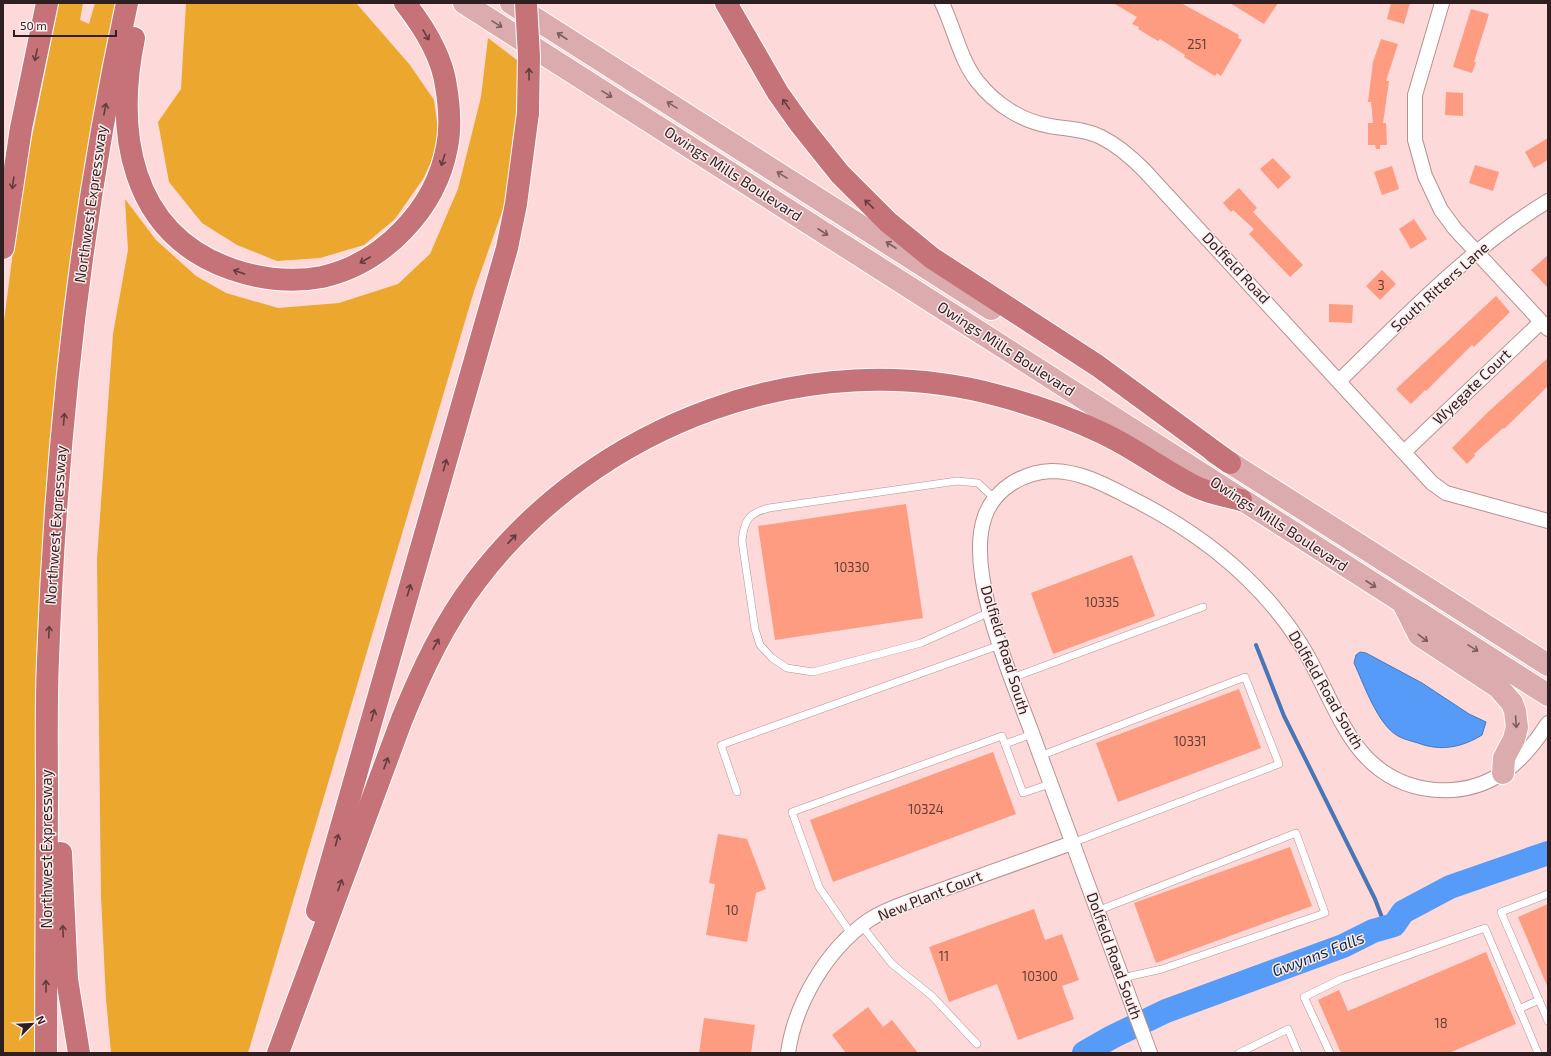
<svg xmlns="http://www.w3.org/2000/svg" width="1551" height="1056" font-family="'Exo 2',sans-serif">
	<rect width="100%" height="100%" fill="#fdd9da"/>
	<!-- green -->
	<g fill="#eba72e">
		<path d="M59 3H83L80 20 89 24 95 3H119L72 262 36 1053H3V329L20 197Z"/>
		<path d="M186 3H356L410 65 434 100 440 143 423 179 395 219 364 245 320 258 277 261 237 245 202 223 169 182 158 122 181 89Z"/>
		<path d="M488 38 521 63 515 139 507 198 474 291 248 1053H111L106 999 101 896 97 559 113 334 128 250 125 199 156 240 196 276 226 293 278 308 339 303 398 284 430 254 458 189 481 97Z"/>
	</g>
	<!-- water -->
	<path fill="#569bf7" stroke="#4a76b6" d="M1360 652 1366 653 1422 683 1469 714 1486 722 1482 735C1464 746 1445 751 1424 745 1416 742 1405 740 1398 736 1377 724 1364 684 1354 663L1356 655Z"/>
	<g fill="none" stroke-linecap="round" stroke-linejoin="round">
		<!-- stream -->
		<path stroke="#4a76b6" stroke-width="4" d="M1256 645 1284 716 1375 899 1386 928"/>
		<!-- river -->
		<path stroke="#569bf7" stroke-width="24" d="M1084 1053 1112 1037 1166 1011 1343 946 1373 931 1394 925 1403 912 1450 887 1548 853"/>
	</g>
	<!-- building -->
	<g fill="#fd9c81">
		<path d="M1113 3H1181L1239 35 1238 38 1242 40 1221 76 1217 73 1215 76 1184 57 1185 55 1160 39 1158 41 1138 29 1139 27 1132 24 1137 17Z"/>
		<path d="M1230 3H1278L1264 24Z"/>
		<path d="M1391 3H1410L1404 24 1387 19Z"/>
		<path d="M1471 9 1489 14 1474 62H1476L1472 73 1453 67Z"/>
		<path d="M1381 39 1398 44 1386 81H1389L1383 123H1386L1387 145H1380V149H1376L1375 145H1368V123H1373L1371 102H1368L1373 62Z"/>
		<path d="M1446 92 1463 93V116L1445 115Z"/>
		<path d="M1548 138V160L1534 168 1525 152Z"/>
		<path d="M1273 158 1291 177 1278 189 1260 169Z"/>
		<path d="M1475 165 1499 172 1493 191 1469 183Z"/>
		<path d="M1392 166 1399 189 1382 195 1374 172Z"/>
		<path d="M1239 188 1257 208 1253 212 1303 265 1290 277 1249 234 1254 229 1233 210 1231 212 1223 203Z"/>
		<path d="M1414 219 1427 239 1411 249 1399 229Z"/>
		<path d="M1548 255V288L1531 270Z"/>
		<path d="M1382 270 1396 284 1380 300 1366 286Z"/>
		<path d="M1496 296 1510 312 1474 347 1472 345 1426 391 1425 390 1411 404 1396 389Z"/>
		<path d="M1329 304 1353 305 1352 323 1329 322Z"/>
		<path d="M1548 358V386L1504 429 1503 428 1474 454 1475 456 1467 464 1452 448 1488 412Z"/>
		<path d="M906 504 923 618 775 640 758 526Z"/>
		<path d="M1132 555 1155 616 1053 654 1031 593Z"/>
		<path d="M1239 689 1261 748 1118 802 1096 743Z"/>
		<path d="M993 752 1016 814 833 882 810 820Z"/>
		<path d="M718 834 747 839 766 889 756 893 747 942 706 935 715 884 709 883Z"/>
		<path d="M1290 847 1312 906 1156 963 1134 903Z"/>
		<path d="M1548 904V988L1518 917Z"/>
		<path d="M1034 909 1045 940 1062 934 1079 980 1062 986 1074 1019 1018 1040 997 984 949 1002 929 947Z"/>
		<path d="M1486 952 1516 1024 1449 1053H1341L1318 1000 1339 990 1348 1011Z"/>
		<path d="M868 1007 883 1027 892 1020 918 1053H846L832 1035Z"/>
		<path d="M704 1018 755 1025 751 1053H699Z"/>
	</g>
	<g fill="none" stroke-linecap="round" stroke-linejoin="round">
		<defs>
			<g id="lane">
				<path d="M990 612 921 643 813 672 787 668 772 658 760 645 755 629 742 541C744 520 749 513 769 508L957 481 978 483 995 499"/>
				<path d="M1012 678 1203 607"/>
				<path d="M1005 744 1032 734"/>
				<path d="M1040 756 1245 677 1279 764 1072 843"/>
				<path d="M737 792 721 745 1000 645"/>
				<path d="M1548 894 1501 912 1548 1021"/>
				<path d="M1097 911 1296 833 1325 913 1162 969 1122 978"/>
				<path d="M862 926 892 964 932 996 977 1044"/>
				<path d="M852 935 819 887 792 812 1002 736 1023 793 1050 784"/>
				<path d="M1519 1009 1539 1000"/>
				<path d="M1239 1053 1288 1029 1298 1053"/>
				<path d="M1330 1053 1304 997 1341 979 1485 928 1538 1053"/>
			</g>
			<g id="street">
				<path d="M942 3C954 28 960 59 977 81 995 104 1021 121 1050 126 1067 129 1085 129 1101 137 1117 145 1131 157 1144 170L1432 483 1446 493 1548 521"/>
				<path d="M1442 3 1415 95V140L1425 176 1441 210 1455 229 1548 329"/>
				<path d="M1339 381C1405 317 1469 249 1548 201"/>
				<path d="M1404 452 1541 322"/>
				<path d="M788 1053C795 1003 827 949 869 920 881 912 894 907 908 902L1072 843"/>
				<path d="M1150 1053C1123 981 1097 909 1070 836 1056 799 1043 762 1029 725 1009 672 965 570 985 516 995 488 1024 472 1052 471 1079 471 1104 484 1127 496 1196 530 1258 577 1300 643 1322 677 1339 729 1366 757 1402 795 1461 801 1504 772 1522 760 1537 740 1548 723"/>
			</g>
			<g id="primary">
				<path d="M464 3 1548 695"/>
				<path d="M511 3 991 309"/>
				<path d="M1215 453 1548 665"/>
				<path d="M1404 605 1419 635 1498 687 1512 703 1515 711 1517 727 1514 739 1504 758 1503 773"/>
			</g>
			<g id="highway">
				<path d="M726 3 778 93 800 124 840 174 888 222 932 258 1098 366 1230 463"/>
				<path d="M134 38C115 131 129 233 231 269 260 279 291 283 322 277 384 263 436 208 447 147 451 128 449 104 446 86 442 56 423 26 405 3"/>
				<path d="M3 248 21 128 47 3"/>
				<path d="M61 853 67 979 79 1053"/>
				<path d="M317 911 507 248 516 204 528 113"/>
				<path d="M46 1053C46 966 47 880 47 793 47 749 46 705 48 660 56 440 80 219 127 3"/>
				<path d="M278 1053 402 719C422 670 444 623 476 581 595 424 808 343 1000 396 1034 405 1068 417 1100 432 1133 447 1161 469 1192 485 1207 493 1225 496 1241 500"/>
			</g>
		</defs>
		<!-- lane casing -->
		<use href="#lane" stroke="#ba9091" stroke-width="8"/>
		<!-- street casing -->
		<use href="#street" stroke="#ba9091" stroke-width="16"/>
		<!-- primary casing -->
		<use href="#primary" stroke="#fff" stroke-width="24"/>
		<!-- highway casing -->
		<use href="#highway" stroke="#fff" stroke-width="24"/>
		<!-- lane -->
		<use href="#lane" stroke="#fff" stroke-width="7"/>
		<!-- street -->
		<use href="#street" stroke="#fff" stroke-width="14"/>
		<!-- primary -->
		<use href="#primary" stroke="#dcabae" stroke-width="22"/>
		<!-- highway -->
		<use href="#highway" stroke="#c57378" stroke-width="22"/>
		<defs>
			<path id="highway-bridge" d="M526 3 529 56 528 113"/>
		</defs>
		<!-- highway-bridge casing -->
		<use href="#highway-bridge" stroke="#fff" stroke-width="24" stroke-linecap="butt"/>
		<!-- highway-bridge -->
		<use href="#highway-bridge" stroke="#c57378" stroke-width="22"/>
	</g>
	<!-- one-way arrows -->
	<defs><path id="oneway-shaft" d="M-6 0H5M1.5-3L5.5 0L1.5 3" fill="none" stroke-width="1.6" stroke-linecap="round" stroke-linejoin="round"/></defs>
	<g stroke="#7d5e60">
		<use href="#oneway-shaft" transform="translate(497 24) rotate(32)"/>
		<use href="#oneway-shaft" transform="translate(562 36) rotate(-147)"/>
		<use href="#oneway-shaft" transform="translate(607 94) rotate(32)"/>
		<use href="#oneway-shaft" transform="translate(672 105) rotate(-148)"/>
		<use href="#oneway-shaft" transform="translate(782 175) rotate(-148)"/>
		<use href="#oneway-shaft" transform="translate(823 232) rotate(33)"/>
		<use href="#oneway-shaft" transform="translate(891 245) rotate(-147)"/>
		<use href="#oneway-shaft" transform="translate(1371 584) rotate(33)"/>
		<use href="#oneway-shaft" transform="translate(1423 638) rotate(37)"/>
		<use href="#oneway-shaft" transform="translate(1473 648) rotate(32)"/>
		<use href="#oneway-shaft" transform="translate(1516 722) rotate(86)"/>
	</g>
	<g stroke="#643c3f">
		<use href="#oneway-shaft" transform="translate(426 35) rotate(60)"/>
		<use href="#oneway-shaft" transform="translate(36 55) rotate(102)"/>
		<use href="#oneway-shaft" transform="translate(529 74) rotate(-90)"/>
		<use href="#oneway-shaft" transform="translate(786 104) rotate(-125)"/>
		<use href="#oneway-shaft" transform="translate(105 109) rotate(-79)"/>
		<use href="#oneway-shaft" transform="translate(443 160) rotate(108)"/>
		<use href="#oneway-shaft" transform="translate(13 183) rotate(98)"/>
		<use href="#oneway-shaft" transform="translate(869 204) rotate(-136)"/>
		<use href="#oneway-shaft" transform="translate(365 260) rotate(150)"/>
		<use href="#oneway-shaft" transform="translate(239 272) rotate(-161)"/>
		<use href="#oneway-shaft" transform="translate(64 419) rotate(-85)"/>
		<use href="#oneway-shaft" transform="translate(445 465) rotate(-74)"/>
		<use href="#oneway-shaft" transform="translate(512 539) rotate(-47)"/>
		<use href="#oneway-shaft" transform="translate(409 590) rotate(-74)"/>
		<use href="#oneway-shaft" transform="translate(49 632) rotate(-87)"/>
		<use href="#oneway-shaft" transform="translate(436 644) rotate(-61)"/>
		<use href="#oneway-shaft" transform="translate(373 715) rotate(-74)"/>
		<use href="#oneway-shaft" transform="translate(386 763) rotate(-70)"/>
		<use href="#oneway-shaft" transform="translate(337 840) rotate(-75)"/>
		<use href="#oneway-shaft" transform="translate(340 885) rotate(-70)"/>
		<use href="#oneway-shaft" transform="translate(63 931) rotate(-92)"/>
		<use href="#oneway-shaft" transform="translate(46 986) rotate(-90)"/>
	</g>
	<g text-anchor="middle" stroke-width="3" stroke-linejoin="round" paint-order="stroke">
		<!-- number labels -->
		<g font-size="13" fill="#623e38">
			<text x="1197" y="49">251</text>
			<text x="1381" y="290">3</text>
			<text x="852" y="572">10330</text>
			<text x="1102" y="607">10335</text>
			<text x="1190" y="746">10331</text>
			<text x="926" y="814">10324</text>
			<text x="732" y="915">10</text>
			<text x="944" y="961">11</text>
			<text x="1040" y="981">10300</text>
			<text x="1441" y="1028">18</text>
		</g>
		<!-- street labels -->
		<g font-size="15" fill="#2f1f20" stroke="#feebeb">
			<text transform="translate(733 174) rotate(33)" y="5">Owings Mills Boulevard</text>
			<text transform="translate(91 204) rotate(-82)" y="5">Northwest Expressway</text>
			<text transform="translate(1236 268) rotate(47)" y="5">Dolfield Road</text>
			<text transform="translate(1440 287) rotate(-42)" y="5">South Ritters Lane</text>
			<text transform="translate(1006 349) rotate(33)" y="5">Owings Mills Boulevard</text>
			<text transform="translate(1472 387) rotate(-44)" y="5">Wyegate Court</text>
			<text transform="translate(1279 524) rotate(33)" y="5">Owings Mills Boulevard</text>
			<text transform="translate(56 525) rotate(-86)" y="5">Northwest Expressway</text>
			<text transform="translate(1005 650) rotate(73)" y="5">Dolfield Road South</text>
			<text transform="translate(1326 690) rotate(60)" y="5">Dolfield Road South</text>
			<text transform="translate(47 849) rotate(-90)" y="5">Northwest Expressway</text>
			<text transform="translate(930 896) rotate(-22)" y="5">New Plant Court</text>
			<text transform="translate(1114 956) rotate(70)" y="5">Dolfield Road South</text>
		</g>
		<!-- water labels -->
		<g font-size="16" font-style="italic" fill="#102b4f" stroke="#feebeb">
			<text transform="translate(1318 954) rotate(-21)" y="6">Gwynns Falls</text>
		</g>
	</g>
	<!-- border -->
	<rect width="1551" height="1056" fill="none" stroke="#2f1f20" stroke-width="8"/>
	<!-- north arrow -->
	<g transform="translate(32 1024) rotate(66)" stroke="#feebeb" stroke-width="3" paint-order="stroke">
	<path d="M0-3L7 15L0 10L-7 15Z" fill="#2f1f20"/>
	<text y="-6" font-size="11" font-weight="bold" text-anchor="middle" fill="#2f1f20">N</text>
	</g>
	<!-- scale -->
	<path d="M14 30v6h102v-6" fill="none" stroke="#2f1f20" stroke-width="2"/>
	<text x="20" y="30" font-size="12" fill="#2f1f20" stroke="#feebeb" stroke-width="3" paint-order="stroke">50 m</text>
</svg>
